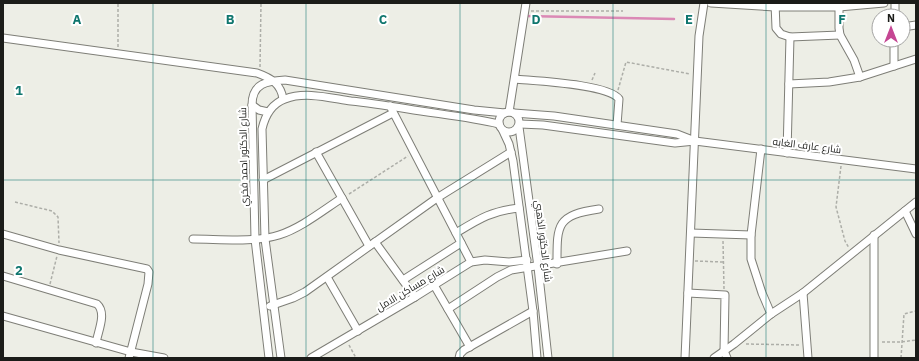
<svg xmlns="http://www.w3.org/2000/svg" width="919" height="361" font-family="'IBM Plex Sans',Cairo,sans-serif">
	<rect width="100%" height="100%" fill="#edeee6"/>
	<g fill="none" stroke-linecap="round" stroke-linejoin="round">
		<!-- stream -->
		<path stroke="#db89b5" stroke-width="2.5" d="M525 16 674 19"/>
		<defs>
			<g id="minor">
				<path d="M711 3 775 7H839L884 3"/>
				<path d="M775 3 776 28 781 34 790 37 840 35"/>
				<path d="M839 3V28L840 35 854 60 860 77"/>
				<path d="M895 16V3"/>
				<path d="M903 27 916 25"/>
				<path d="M3 38 257 73C271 78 281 84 283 99"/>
				<path d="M894 66V40"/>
				<path d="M515 79C535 81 608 84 619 99L617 125"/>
				<path d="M789 84 829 82 860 77 916 59"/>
				<path d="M252 105 259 110 268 112"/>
				<path d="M390 106 471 262"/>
				<circle cx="509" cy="122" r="10"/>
				<path d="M509 112 526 3"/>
				<path d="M514 113 554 116 677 134 695 141 916 169"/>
				<path d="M520 124 543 125 675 143 695 141"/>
				<path d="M519 127 538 267 548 358"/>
				<path d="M503 131 509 144 513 161 533 311 537 358"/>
				<path d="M761 149 751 235V259L762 293 771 314"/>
				<path d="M316 152 369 246"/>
				<path d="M787 153 790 37"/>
				<path d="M263 180 393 113"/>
				<path d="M905 211 916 234"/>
				<path d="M456 233C479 219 491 211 519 208"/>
				<path d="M691 233 751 235"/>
				<path d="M3 234 59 250 147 269 149 272 148 284 129 358"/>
				<path d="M874 235V358"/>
				<path d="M193 239C219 239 254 243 279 235 301 228 322 211 342 198"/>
				<path d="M375 242 415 297"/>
				<path d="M557 264C557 225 556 215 599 209"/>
				<path d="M3 276 97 304C107 313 98 331 96 343"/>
				<path d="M327 277 358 331"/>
				<path d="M403 280 461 243"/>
				<path d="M434 285 470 347"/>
				<path d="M688 293 725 295 724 351 727 358"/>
				<path d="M803 293 808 358"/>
				<path d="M270 306 293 298 305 292 437 198 511 152"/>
				<path d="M448 309 497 277 511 270 627 251"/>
				<path d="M3 316 131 352 164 358"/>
				<path d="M269 358 255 239 252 105C252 83 267 81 285 80L474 110 505 113"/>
				<path d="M281 358 265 239 262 129C265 116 271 104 285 99 305 91 330 98 351 101 370 103 389 106 408 109 438 114 469 117 499 124"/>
				<path d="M311 358 415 297 471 262 485 260 509 262 527 260"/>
				<path d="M459 358 460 354 464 350 533 311"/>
				<path d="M685 358 699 36 704 3"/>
				<path d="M714 358 734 344 771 314 803 293 916 202"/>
			</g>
		</defs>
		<!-- minor casing -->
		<use href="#minor" stroke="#7e7e77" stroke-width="9"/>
		<!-- path -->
		<g stroke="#adaea8" stroke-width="1.5" stroke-dasharray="3 2" stroke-linecap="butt">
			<path d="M531 11H623"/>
			<path d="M118 47V3"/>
			<path d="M260 67 261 3"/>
			<path d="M592 80 595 73"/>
			<path d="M618 90 626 62 690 74"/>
			<path d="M841 166 836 207 845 241 849 248"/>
			<path d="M349 194 408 156"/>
			<path d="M15 202 52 211 58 217 59 243"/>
			<path d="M723 241 724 289"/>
			<path d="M695 261 723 262"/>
			<path d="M50 284 57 256"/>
			<path d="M882 342H901L916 340"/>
			<path d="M746 344 800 345"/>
			<path d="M349 345 356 358"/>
			<path d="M901 358 904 314 916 311"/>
		</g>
		<!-- minor -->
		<use href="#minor" stroke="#fff" stroke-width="7"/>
	</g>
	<!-- grid -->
	<path fill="none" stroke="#0f766e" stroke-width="1" stroke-opacity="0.55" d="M153 3V358M306 3V358M460 3V358M613 3V358M766 3V358M3 180H916"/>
	<g text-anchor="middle" stroke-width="4" stroke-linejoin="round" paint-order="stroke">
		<!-- street labels -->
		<g font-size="10" fill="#1b1c19" stroke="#fff">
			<text transform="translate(807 145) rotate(7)" y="4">شارع عارف الغابه</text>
			<text transform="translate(243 157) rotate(-91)" y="4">شارع الدكتور احمد فخري</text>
			<text transform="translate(544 241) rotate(83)" y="4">شارع الدكتور الذهبي</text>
			<text transform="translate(410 288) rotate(-31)" y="4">شارع مساكن الامل</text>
		</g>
	</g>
	<g font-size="13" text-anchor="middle" font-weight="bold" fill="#0f766e" stroke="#fff" stroke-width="4" stroke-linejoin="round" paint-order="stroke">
		<text x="77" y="24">A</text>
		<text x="230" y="24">B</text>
		<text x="383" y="24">C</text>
		<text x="536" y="24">D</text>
		<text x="689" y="24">E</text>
		<text x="842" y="24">F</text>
		<text x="19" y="95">1</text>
		<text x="19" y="275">2</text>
	</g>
	<!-- border -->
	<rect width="919" height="361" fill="none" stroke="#1b1c19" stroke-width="8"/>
	<!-- north arrow -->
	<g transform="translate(891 28)"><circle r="19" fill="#ffffff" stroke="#a4a4a3"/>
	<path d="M0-3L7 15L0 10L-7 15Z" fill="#c54693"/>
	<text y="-6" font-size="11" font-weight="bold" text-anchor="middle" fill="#1b1c19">N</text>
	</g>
</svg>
